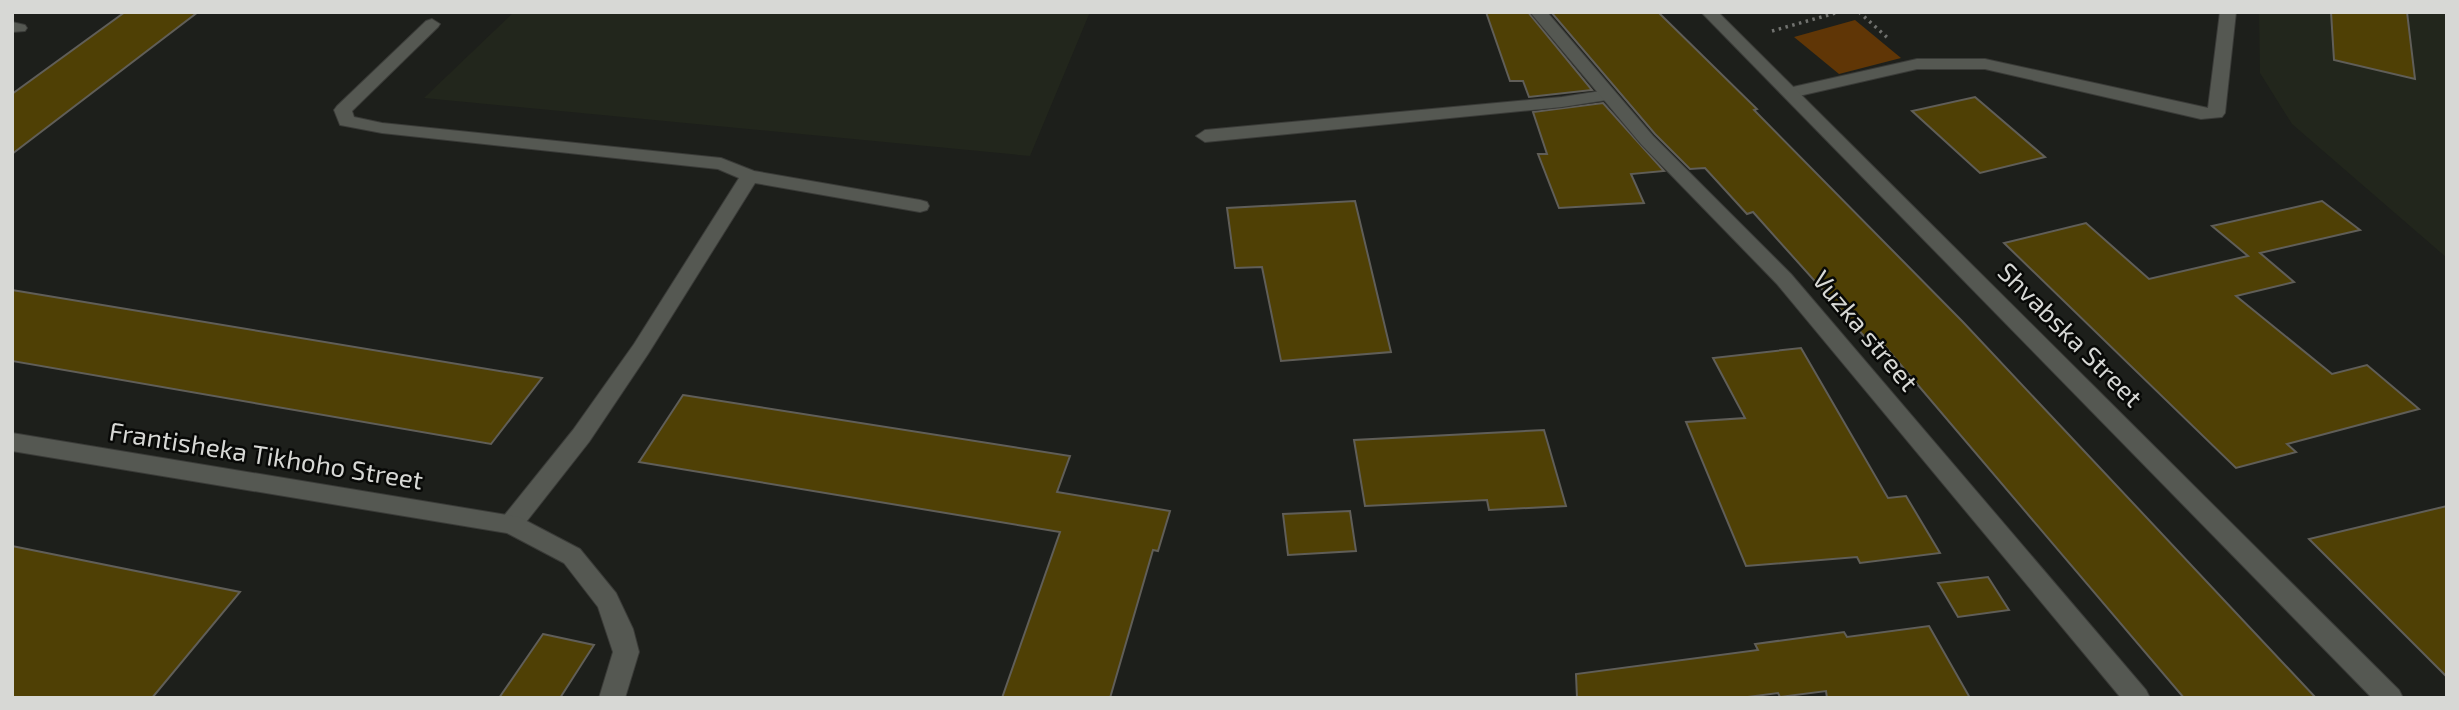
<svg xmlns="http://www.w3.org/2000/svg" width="2459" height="710" font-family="'Exo 2',sans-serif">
	<rect width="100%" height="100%" fill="#1d1f1b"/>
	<!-- built -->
	<g fill="#22261c">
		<path d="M514 12H1090L1030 156 424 98Z"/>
		<path d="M2259 12H2447V258L2292 124 2260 73Z"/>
	</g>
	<!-- green -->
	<path fill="#603606" d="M1855 20 1901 58 1839 74 1794 37Z"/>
	<!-- building -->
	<g fill="#4f4005" stroke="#605e58" stroke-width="2">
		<path d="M125 12H198L12 154V94Z"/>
		<path d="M1486 12H1528L1592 90 1529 97 1523 81H1510Z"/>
		<path d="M1551 12H1658L1757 109 1754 110 1963 322 2316 698H2184L1883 344 1879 340 1872 345 1753 212 1747 214 1705 168 1690 169 1655 134Z"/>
		<path d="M2331 12H2407L2415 79 2334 60Z"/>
		<path d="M1975 97 2045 157 1980 173 1912 111Z"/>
		<path d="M1603 103 1664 171 1631 174 1644 203 1559 208 1538 154H1547L1533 112Z"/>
		<path d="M1355 201 1391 352 1281 361 1262 267 1235 268 1227 208Z"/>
		<path d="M2322 201 2360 230 2260 253 2294 282 2236 296 2332 374 2367 365 2419 409 2287 444 2296 452 2236 468 2004 243 2086 223 2149 279 2248 256 2212 226Z"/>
		<path d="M12 290 542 378 491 444 12 361Z"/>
		<path d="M1801 348 1888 498 1906 496 1940 553 1860 563 1857 557 1746 566 1686 422 1745 418 1713 358Z"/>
		<path d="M683 395 1070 456 1057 492 1170 511 1158 551 1153 550 1110 698H1002L1060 532 639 462Z"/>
		<path d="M1544 430 1566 506 1489 510 1487 500 1365 506 1354 440Z"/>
		<path d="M2447 506V677L2309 539Z"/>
		<path d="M1350 511 1356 551 1288 555 1283 514Z"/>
		<path d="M12 546 240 592 152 698H12Z"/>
		<path d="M1988 577 2009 610 1958 617 1938 583Z"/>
		<path d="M1929 626 1970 698H1827L1826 691 1780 697 1778 693 1740 698H1577L1576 674 1758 650 1755 644 1844 632 1847 637Z"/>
		<path d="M543 634 594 645 560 698H499Z"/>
	</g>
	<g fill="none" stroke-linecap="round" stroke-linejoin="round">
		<defs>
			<g id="lane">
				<path d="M2220 12H2236L2225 113 2222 117 2201 119 1985 69H1917L1790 98 1781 93 1784 89 1917 59H1985L2208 108Z"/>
				<path d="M432 19 440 24 438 27 352 111 354 117 382 123 721 158 754 171 920 200 927 202 929 206 927 210 920 212 755 183 648 354 589 442 519 531 511 534 503 531 499 524 503 517 573 430 634 344 739 178 718 169 382 133 340 125 334 110 337 106 426 21Z"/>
				<path d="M12 22 25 25 27 28 25 31 12 32Z"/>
				<path d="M1607 90 1616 95 1613 99 1562 107 1205 142 1196 136 1205 130 1562 97Z"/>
			</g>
			<g id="street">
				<path d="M1530 12H1547L1653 136 1791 274 2146 690 2150 698H2121L1777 284 1641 144Z"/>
				<path d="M12 433 519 517 580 549 616 593 633 629 639 652 625 698H599L613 652 598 607 564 563 507 533 12 451Z"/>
			</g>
			<path id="secondary" d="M1701 12H1718L2399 690 2403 698H2372Z"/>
		</defs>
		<!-- lane casing -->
		<use href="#lane" stroke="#3a3b38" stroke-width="2"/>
		<!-- street casing -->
		<use href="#street" stroke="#3a3b38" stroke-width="2"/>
		<!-- secondary casing -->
		<use href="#secondary" stroke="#3a3b38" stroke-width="2"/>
		<!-- path -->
		<g stroke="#71726f" stroke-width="3.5" stroke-dasharray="2.5 4.5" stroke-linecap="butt">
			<path d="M1859 12 1890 40"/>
			<path d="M1772 31 1839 12"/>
		</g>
		<!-- lane -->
		<use href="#lane" fill="#555852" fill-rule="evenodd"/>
		<!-- street -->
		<use href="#street" fill="#555852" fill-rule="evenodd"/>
		<!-- secondary -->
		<use href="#secondary" fill="#555852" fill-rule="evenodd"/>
	</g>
	<g text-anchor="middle" stroke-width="5" stroke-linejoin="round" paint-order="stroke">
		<!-- street labels -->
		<g font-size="26" fill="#d7d8d5" stroke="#080907">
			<text transform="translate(1865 331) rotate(50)" y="9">Vuzka street</text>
			<text transform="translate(2070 335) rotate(45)" y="9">Shvabska Street</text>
			<text transform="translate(266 456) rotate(9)" y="9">Frantisheka Tikhoho Street</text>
		</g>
	</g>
	<!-- border -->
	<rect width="2459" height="710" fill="none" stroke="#d7d8d5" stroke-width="28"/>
</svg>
